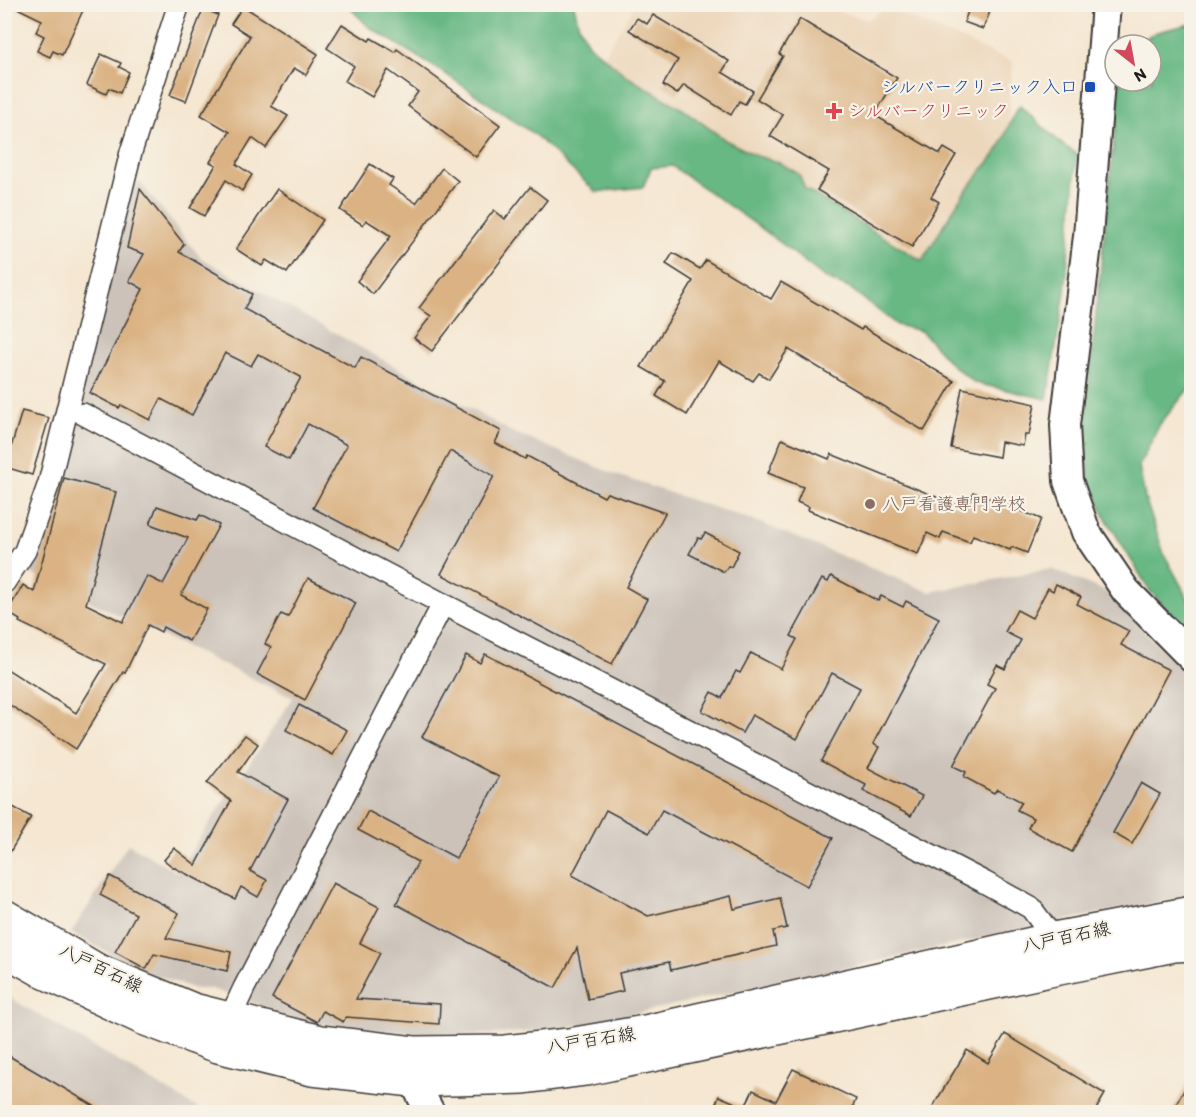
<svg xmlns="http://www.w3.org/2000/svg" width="1196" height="1117" font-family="Itim,'Klee One',sans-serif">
	<rect width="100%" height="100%" fill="#f7f3e8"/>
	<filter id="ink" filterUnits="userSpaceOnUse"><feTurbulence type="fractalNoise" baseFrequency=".0167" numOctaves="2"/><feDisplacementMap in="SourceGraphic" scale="12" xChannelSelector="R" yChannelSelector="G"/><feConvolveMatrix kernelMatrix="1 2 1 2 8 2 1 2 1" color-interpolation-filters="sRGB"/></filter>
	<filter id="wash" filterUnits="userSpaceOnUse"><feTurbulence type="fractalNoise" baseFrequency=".008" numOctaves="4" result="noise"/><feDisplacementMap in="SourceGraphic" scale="24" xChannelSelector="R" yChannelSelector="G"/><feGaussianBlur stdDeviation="1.35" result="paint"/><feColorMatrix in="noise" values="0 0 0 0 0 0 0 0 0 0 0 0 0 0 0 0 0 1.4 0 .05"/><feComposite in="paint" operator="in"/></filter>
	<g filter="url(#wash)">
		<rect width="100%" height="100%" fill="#f5e7d2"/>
		<!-- built -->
		<path fill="#edd7bb" d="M635 5H817L868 20 886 7 1013 62 1006 152 927 281 594 70Z"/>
		<!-- industrial -->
		<g fill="#ccc2b9">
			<path d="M140 182 201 258 510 431 619 476 758 522 930 592 1051 569 1107 592 1191 679V897L1095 914 582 1025 539 1031 480 1035 422 1034 345 1028 276 1015 268 1008 212 989H195L146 972 71 933 128 844 177 872 293 698 28 572 48 510 128 189Z"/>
			<path d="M5 995 204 1112H5Z"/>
		</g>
		<!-- forest -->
		<g fill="#67b883" stroke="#426a50" stroke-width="1.5">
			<path d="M352 5H574L578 23 588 44 628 77 684 110 727 141 757 156 778 162 799 174 805 189 922 261 961 197 999 149 1015 112 1020 106 1064 146 1077 154 1065 292 1047 399 975 383 951 364 921 331 897 325 851 289 827 279 765 231 672 166 651 168 643 187 596 192 535 135 444 73 369 27 352 10Z"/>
			<path d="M1191 24V386L1160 424 1139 466 1145 498 1164 554 1191 604V635L1150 591 1105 517 1088 477 1085 421 1120 81H1151V45H1133L1157 32Z"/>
		</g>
		<g id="blocks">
			<!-- building -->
			<g fill="#dab283">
				<path d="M9 4H86L62 55 53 51 50 57 37 51 44 36 36 32 42 20Z"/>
				<path d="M971 4H979L991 9 983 29 964 22Z"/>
				<path d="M243 6 318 54 306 75 294 68 271 106 288 116 266 148 252 138 236 164 252 175 242 191 226 180 204 216 190 208 216 165 210 162 230 132 201 115 250 36 231 24Z"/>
				<path d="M203 9 218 15 186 101 170 95Z"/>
				<path d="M653 15 729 61 722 72 753 91 745 104 739 101 731 115 684 85 677 94 663 85 678 60 629 30 637 18 647 24Z"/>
				<path d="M800 19 897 78 874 115 940 154 944 148 956 155 931 197 939 202 912 247 817 190 829 171 770 136 783 115 757 99 783 56 779 54Z"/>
				<path d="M342 24 369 41 371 38 395 52 397 49 500 125 476 157 408 106 418 92 388 70 372 97 345 81 354 66 327 48Z"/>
				<path d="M101 54 121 63 119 67 129 72 120 93 109 88 106 94 87 85Z"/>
				<path d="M370 164 393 179 389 185 416 203 442 168 458 181 373 294 357 281 391 236 366 220 363 225 340 210Z"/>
				<path d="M530 187 547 200 432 351 414 338 431 316 419 308 494 210 505 219Z"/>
				<path d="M140 189 184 244 179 252 252 294 244 309 355 368 361 357 501 431 495 443 525 459 527 456 604 497 607 493 665 513 626 587 647 599 612 664 441 574 494 476 450 451 396 552 313 508 347 445 308 424 289 460 264 447 301 377 258 354 251 366 225 353 192 415 161 399 150 420 121 405 119 408 90 393 143 289 129 281 144 254 127 248Z"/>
				<path d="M277 189 323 220 287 273 266 260 262 266 236 249Z"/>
				<path d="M673 253 700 269 706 260 771 299 781 282 861 330 863 327 954 381 924 431 788 349 769 379 759 373 753 381 719 361 687 415 656 396 665 381 641 367 693 281 666 264Z"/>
				<path d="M962 388 1035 404 1029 435H1025L1023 446 1001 442 999 457 951 448Z"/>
				<path d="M22 411 49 418 32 475 5 467Z"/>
				<path d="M782 439 829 459 831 454 966 509 973 492 1041 519 1027 553 1012 547 1010 550 973 535 970 542 943 532 940 539 927 533 918 554 808 510 809 507 797 502 803 487 768 473Z"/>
				<path d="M64 478 116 492 86 604 123 622 147 576 163 584 188 538 150 524 157 506 197 520 200 515 219 525 181 595 207 609 189 641 163 627 161 632 148 625 125 673 123 672 76 749 4 701V667L76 713 106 664 19 622 20 620 7 612 23 585 34 592Z"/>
				<path d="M705 533 739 551 731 567 728 566 724 572 689 554 698 538 701 539Z"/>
				<path d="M831 576 878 601 881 596 903 607 906 601 939 618 873 744 879 747 868 768 922 796 911 816 863 791 866 785 821 761 860 688 832 673 797 739 752 715 742 733 702 711 712 692 722 698 736 671 740 673 751 653 781 669 797 639 791 636 822 579 828 582Z"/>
				<path d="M308 578 356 603 305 700 257 674 271 647 265 644 281 614 288 617Z"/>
				<path d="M1056 584 1081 597 1077 604 1129 631 1121 645 1169 670 1072 852 1028 828 1033 818 1017 810 1022 802 997 789 994 793 964 777 966 772 953 766 995 688 987 684 997 665 1005 669 1021 640 1005 632 1017 610 1032 618 1048 588 1053 591Z"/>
				<path d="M485 654 833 838 807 886 662 810 649 833 606 810 572 875 648 916 731 896 734 909 780 898 787 928 773 931 776 946 671 970 669 962 619 973 623 991 588 999 577 948 555 988 396 904 418 862 358 830 368 811 456 858 499 777 422 737 466 655 480 663Z"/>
				<path d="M299 705 347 730 333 755 286 730Z"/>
				<path d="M245 735 258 744 238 772 288 799 250 871 267 880 258 897 241 887 235 899 173 867 164 860 174 848 196 865 231 801 207 783Z"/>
				<path d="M1141 783 1160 794 1132 844 1113 833Z"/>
				<path d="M4 802 31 817 4 862Z"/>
				<path d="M110 876 179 913 166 938 231 952 227 971 154 954 146 969 115 952 136 914 100 895Z"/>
				<path d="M333 883 379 907 360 943 380 953 356 999 440 1004 439 1024 346 1017 343 1022 323 1011 317 1022 272 998Z"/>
				<path d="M1005 1034 1105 1094 1094 1113H929L967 1050 988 1063Z"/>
				<path d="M4 1053 106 1113H19L4 1104Z"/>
				<path d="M793 1069 856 1099 850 1113H712L719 1096 745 1107 753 1090 776 1101Z"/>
				<path d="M1191 1078V1113H1171Z"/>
			</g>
		</g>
	</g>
	<g filter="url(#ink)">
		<use href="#blocks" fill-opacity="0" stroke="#3d3a37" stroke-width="1.5"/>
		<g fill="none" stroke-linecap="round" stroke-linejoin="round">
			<defs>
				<g id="street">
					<path d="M83 414 443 604 984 882 1031 908 1054 939 1056 950"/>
					<path d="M4 583 25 551 49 483 131 152 179 4"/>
					<path d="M225 1029 244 988 443 604"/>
				</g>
				<g id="secondary">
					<path d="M1106 4 1088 236 1065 425 1068 481 1086 532 1126 591 1192 658"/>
					<path d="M413 1061V1080L430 1112"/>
				</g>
				<g id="primary">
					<path d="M4 916 96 970 193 1010 320 1042 414 1053 505 1052 569 1045 645 1032 1054 939 1192 913"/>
					<path d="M4 949 47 973 143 1018 218 1046 312 1069 413 1080 524 1077 586 1069 1059 968 1174 945 1192 944"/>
				</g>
			</defs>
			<!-- street casing -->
			<use href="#street" stroke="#3d3a37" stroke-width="24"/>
			<!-- secondary casing -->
			<use href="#secondary" stroke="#3d3a37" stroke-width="32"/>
			<!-- primary casing -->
			<use href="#primary" stroke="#3d3a37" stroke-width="36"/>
			<!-- street -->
			<use href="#street" stroke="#fff" stroke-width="21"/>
			<!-- secondary -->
			<use href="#secondary" stroke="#fff" stroke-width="28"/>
			<!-- primary -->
			<use href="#primary" stroke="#fff" stroke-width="33"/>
		</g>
	</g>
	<!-- markers -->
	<rect fill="#1a4fb4" stroke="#f7f3e8" stroke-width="2" x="1084" y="81" width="12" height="12" rx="3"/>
	<path fill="#e0444e" stroke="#f7f3e8" stroke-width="2" d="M831 102h6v6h6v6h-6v6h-6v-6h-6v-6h6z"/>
	<circle fill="#8d6e63" stroke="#f7f3e8" stroke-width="2" cx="870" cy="504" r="6"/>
	<g text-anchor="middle" stroke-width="4.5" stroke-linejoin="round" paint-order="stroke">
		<!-- transit labels -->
		<g font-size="18" fill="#164399" stroke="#f7f3e8" text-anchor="end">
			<text x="1078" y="93">シルバークリニック入口</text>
		</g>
		<!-- health labels -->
		<g font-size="18" fill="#be3a42" stroke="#f7f3e8" text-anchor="start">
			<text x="848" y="117">シルバークリニック</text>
		</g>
		<!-- education labels -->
		<g font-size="18" fill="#785e54" stroke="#f7f3e8" text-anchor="start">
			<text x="882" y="510">八戸看護専門学校</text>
		</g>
		<!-- street labels -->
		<g font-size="18" fill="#1c1c1c" stroke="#f7f3e8">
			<text transform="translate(1066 937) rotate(-12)" y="6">八戸百石線</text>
			<text transform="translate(101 968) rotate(26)" y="6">八戸百石線</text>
			<text transform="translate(591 1040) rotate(-9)" y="6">八戸百石線</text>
		</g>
	</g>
	<!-- margin -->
	<rect width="1196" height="1117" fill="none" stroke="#f7f3e8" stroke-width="24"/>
	<!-- north arrow -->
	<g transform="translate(1133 63) rotate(149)"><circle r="28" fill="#f7f3e8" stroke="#9f9d96" stroke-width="1.5"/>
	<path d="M0-4.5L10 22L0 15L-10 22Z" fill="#d1495b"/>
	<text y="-9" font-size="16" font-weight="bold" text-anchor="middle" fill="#1c1c1c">N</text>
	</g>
</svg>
